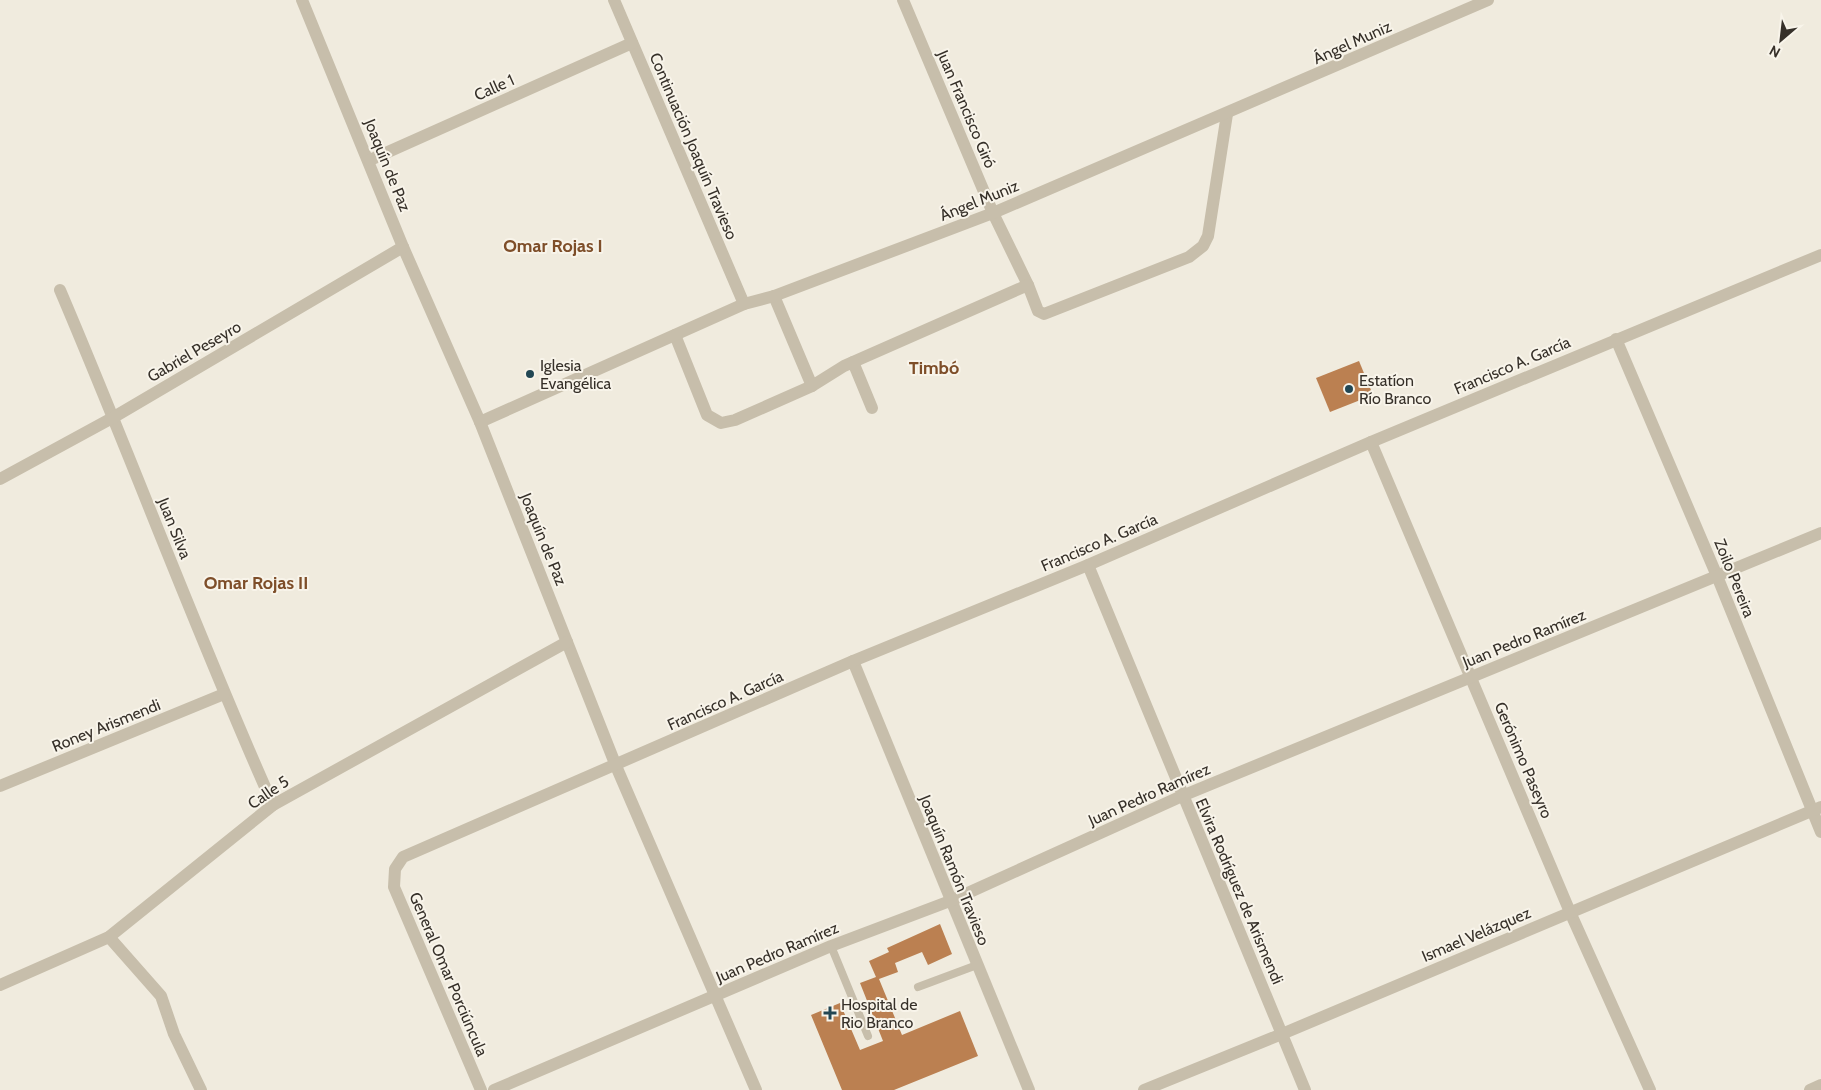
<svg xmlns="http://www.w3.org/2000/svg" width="1821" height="1090" font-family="Cabin,sans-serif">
	<rect width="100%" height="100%" fill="#f0ebde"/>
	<!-- building -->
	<g fill="#bb8051">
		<path d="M1359 361 1373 395 1330 412 1316 378Z"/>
		<path d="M940 924 952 954 928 965 922 952 895 963 898 972 879 979 902 1035 960 1011 978 1056 894 1090H842L811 1015 840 1003 860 1050 883 1041 860 983 876 977 869 961 889 952 887 948Z"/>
	</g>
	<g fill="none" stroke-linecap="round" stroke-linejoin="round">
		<!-- service -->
		<g stroke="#c7beab" stroke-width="8">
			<path d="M831 946 868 1036"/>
			<path d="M918 987 977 965"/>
		</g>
		<!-- minor -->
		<g stroke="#c7beab" stroke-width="12">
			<path d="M302 0 403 247 480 422 616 766 756 1090"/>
			<path d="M614 0 744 304"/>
			<path d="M903 0 993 213 1028 285"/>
			<path d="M370 160 632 43"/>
			<path d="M60 290C133 461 197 635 273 805"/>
			<path d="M774 296 812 386"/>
			<path d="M675 335 707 415 721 423 735 420 812 386 844 366 1028 285 1038 311 1044 314 1189 257 1203 246 1208 236 1227 114"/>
			<path d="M1616 339 1717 576 1821 832"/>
			<path d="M853 362 872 408"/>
			<path d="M480 422 744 304 774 296 993 213 1488 0"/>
			<path d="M1371 442 1570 912 1650 1090"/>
			<path d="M0 479 114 417 403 247"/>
			<path d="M1088 565 1305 1090"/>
			<path d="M853 661 1029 1090"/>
			<path d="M0 786 224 694"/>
			<path d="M109 937 161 996 174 1034 201 1090"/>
			<path d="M0 985 109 937 273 805 567 642"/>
			<path d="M481 1090 394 887 395 869 403 857 853 661 1088 565 1371 442 1821 255"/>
			<path d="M494 1090 831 946 950 901 1182 796 1821 533"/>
			<path d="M1144 1090 1282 1034 1821 807"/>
			<path d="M1810 1090 1821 1085"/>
		</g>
	</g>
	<!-- markers -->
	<g fill="#224754" stroke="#f8f4ea" stroke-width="2">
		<circle cx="530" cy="374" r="5"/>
		<circle cx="1349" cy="389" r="5"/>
		<path d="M827.5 1005.5h5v5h5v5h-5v5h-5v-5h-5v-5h5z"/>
	</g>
	<g text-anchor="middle" stroke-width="4" stroke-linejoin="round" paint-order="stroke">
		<!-- street labels -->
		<g font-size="16" fill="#363029" stroke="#f8f4ea">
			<text transform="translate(1352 42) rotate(-24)" y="6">Ángel Muniz</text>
			<text transform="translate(494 87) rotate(-24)" y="6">Calle 1</text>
			<text transform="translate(967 109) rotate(67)" y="6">Juan Francisco Giró</text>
			<text transform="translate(694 146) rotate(67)" y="6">Continuación Joaquín Travieso</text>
			<text transform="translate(388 165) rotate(68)" y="6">Joaquín de Paz</text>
			<text transform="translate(979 200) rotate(-22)" y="6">Ángel Muniz</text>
			<text transform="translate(194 351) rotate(-30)" y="6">Gabriel Peseyro</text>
			<text transform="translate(1512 365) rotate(-23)" y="6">Francisco A. García</text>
			<text transform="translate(175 528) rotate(68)" y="6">Juan Silva</text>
			<text transform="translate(544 539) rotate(68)" y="6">Joaquín de Paz</text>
			<text transform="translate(1099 542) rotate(-23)" y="6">Francisco A. García</text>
			<text transform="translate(1735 578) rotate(68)" y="6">Zoilo Pereira</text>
			<text transform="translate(1524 638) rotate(-22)" y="6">Juan Pedro Ramírez</text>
			<text transform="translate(725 700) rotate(-24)" y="6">Francisco A. García</text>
			<text transform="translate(106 725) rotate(-22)" y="6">Roney Arismendi</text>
			<text transform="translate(1524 760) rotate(67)" y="6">Gerónimo Paseyro</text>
			<text transform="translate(268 792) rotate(-34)" y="6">Calle 5</text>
			<text transform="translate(1149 794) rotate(-24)" y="6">Juan Pedro Ramírez</text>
			<text transform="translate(955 870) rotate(68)" y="6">Joaquín Ramón Travieso</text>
			<text transform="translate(1240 891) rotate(67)" y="6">Elvira Rodríguez de Arismendi</text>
			<text transform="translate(1476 934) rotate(-23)" y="6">Ismael Velázquez</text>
			<text transform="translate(777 952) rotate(-23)" y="6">Juan Pedro Ramírez</text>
			<text transform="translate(449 974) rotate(67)" y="6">General Omar Porciúncula</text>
		</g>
		<!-- poi labels -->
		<g font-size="16" fill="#363029" stroke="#f8f4ea" text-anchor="start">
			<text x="540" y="371">Iglesia<tspan x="540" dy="18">Evangélica</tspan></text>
			<text x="1359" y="386">Estatíon<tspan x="1359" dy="18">Río Branco</tspan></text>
			<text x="841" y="1010">Hospital de<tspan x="841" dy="18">Rio Branco</tspan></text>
		</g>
		<!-- neighbourhood labels -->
		<g font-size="18" font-weight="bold" fill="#7e4e29" stroke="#f8f4ea">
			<text x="553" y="252">Omar Rojas I</text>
			<text x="934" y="374">Timbó</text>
			<text x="256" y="589">Omar Rojas II</text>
		</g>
	</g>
	<!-- north arrow -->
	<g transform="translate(1781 40) rotate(208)" stroke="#f8f4ea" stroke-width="4" paint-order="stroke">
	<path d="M0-4L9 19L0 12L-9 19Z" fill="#363029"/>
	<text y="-8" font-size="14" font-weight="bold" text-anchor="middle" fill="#363029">N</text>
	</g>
</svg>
